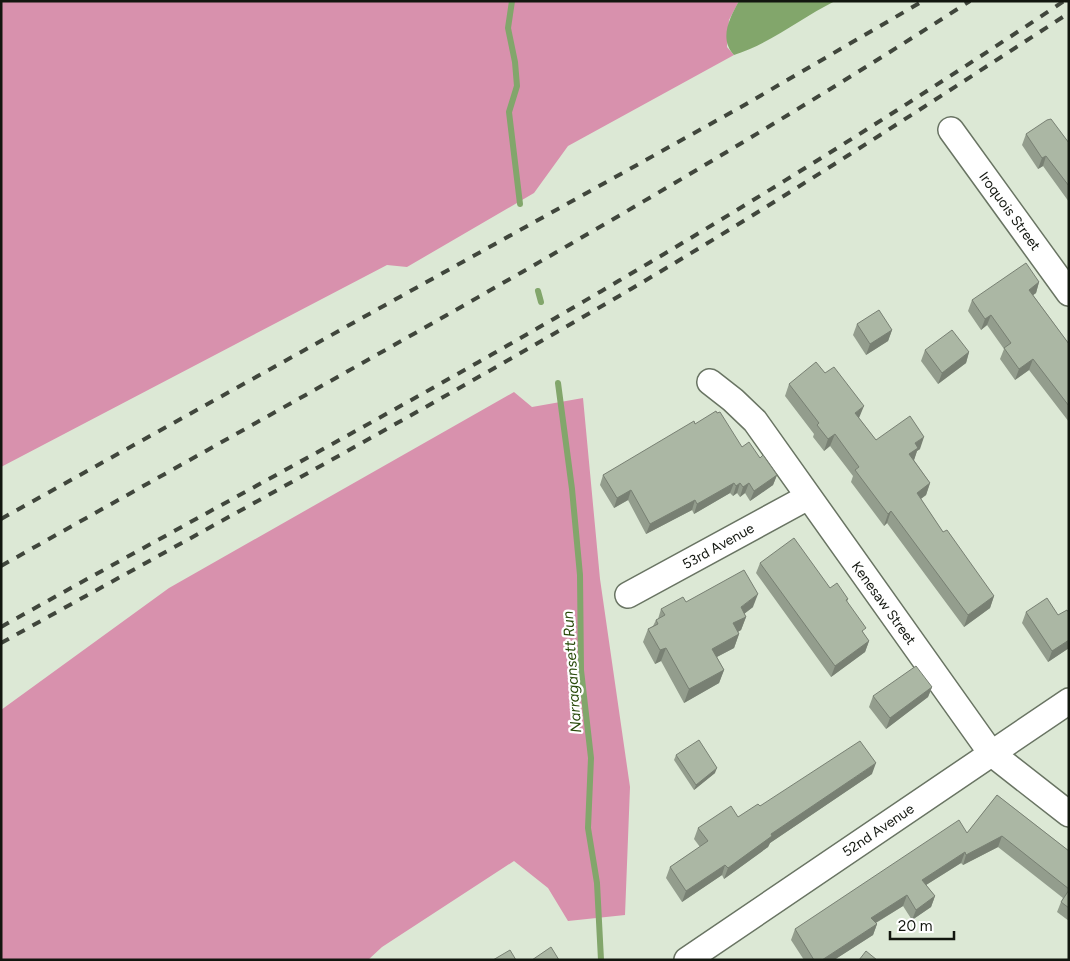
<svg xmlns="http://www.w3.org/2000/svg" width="1070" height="961" font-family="Figtree,sans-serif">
	<rect width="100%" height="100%" fill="#dce8d5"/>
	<!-- forest -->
	<g fill="#d891ad">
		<path d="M1 1H739L729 20 727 47 734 55 568 146 534 193 407 267 387 265 1 467Z"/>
		<path d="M514 392 532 407 583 398 600 579 630 787 625 915 568 921 548 888 514 861 382 947 368 960H1V710L169 588Z"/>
	</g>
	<!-- water -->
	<path fill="#82a66b" d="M739 1H835C801 18 771 43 734 55 719 39 729 19 739 1Z"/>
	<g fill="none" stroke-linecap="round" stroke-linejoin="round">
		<!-- stream -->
		<g stroke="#82a66b" stroke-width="6">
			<path d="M512 1 508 28 515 62 517 86 509 112 520 204"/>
			<path d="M538 291 541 302"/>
			<path d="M558 383 572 489 580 575 581 670 591 758 588 828 597 883 601 960"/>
		</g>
		<defs>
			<g id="street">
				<path d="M951 130 1069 293"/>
				<path d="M710 382 733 400 755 421 991 753 1069 814"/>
				<path d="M628 595 808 497"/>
				<path d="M687 960 1069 701"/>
			</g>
		</defs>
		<!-- street casing -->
		<use href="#street" stroke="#697463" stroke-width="28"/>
		<!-- street -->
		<use href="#street" stroke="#fff" stroke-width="25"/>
		<!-- rail -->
		<g stroke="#40463c" stroke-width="4" stroke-dasharray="9 9" stroke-linecap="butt">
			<path d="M1 519 741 107 923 1"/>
			<path d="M1 566C327 382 655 204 970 1"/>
			<path d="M1 627C156 540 313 456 468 368 671 253 870 131 1064 1"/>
			<path d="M1 643C212 526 423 411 631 289 780 201 924 107 1069 13"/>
		</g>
	</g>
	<!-- wall -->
	<g fill="#939d8d">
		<path d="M1026 134 1069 143V202L1043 166 1038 169 1022 145Z"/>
		<path d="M1039 282 1036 293 1033 295 1069 344V422L1029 370 1015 380 1000 359 1004 349 987 325 981 330 968 311 972 300Z"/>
		<path d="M857 324 892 330 888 341 866 355 853 335Z"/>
		<path d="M925 350 969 352 966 363 938 384 921 361Z"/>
		<path d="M789 384 859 418 876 440 920 449 917 451 914 460 930 483 926 495 921 499 943 532 994 596 990 608 964 627 887 523 884 526 851 482 853 476 830 446 824 451 813 437 814 434 785 396Z"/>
		<path d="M695 424 742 447 760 458 777 475 773 485 750 501 745 493 740 497 737 493 733 496 730 493 694 514 692 510 646 534 628 500 614 508 600 485 603 475Z"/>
		<path d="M760 563 848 599 847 602 864 634 869 641 865 652 831 677 756 573Z"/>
		<path d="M686 602 753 607 744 614 746 617 741 630 738 632 739 634 734 648 717 657 724 670 719 683 684 703 661 661 655 664 643 642 648 629 653 626 656 620 658 619 661 609Z"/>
		<path d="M1026 612 1058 615 1069 613V648L1048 662 1022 623Z"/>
		<path d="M932 687 928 697 886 729 869 707 873 696Z"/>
		<path d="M676 755 715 773 694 790 674 760Z"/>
		<path d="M872 774 770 843 768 847 724 879 722 875 682 902 666 878 670 867 700 847 694 839 698 828 738 817 760 806Z"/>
		<path d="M997 795 1069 851V921L1057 912 1061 902 1063 898 998 847 963 865 961 863 926 885 935 896 931 907 912 920 903 906 876 923 877 924 873 935 834 960H804L791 940 795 929 967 833Z"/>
	</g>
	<!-- shaded-wall -->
	<g fill="#788073">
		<path d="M1046 156 1043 166 1038 169 1042 158Z"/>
		<path d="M1039 282 1036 293 1025 301 1029 290Z"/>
		<path d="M991 315 987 325 981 330 985 319Z"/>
		<path d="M892 330 888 341 866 355 870 344Z"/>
		<path d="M969 352 966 363 938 384 942 373Z"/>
		<path d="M1033 359 1029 370 1015 380 1019 369Z"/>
		<path d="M864 406 859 418 851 425 855 413Z"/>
		<path d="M835 434 830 446 824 451 828 439Z"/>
		<path d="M924 437 920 449 917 451 914 460 905 466 909 454 915 443Z"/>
		<path d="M777 475 773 485 750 501 754 491Z"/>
		<path d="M734 483 730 493 694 514 697 504Z"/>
		<path d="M740 483 737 493 733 496 736 486Z"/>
		<path d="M749 483 745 493 740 497 743 487Z"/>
		<path d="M930 483 926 495 912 505 917 493Z"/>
		<path d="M631 490 628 500 614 508 617 498Z"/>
		<path d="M695 500 692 510 646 534 650 524Z"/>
		<path d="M891 511 887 523 884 526 888 514Z"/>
		<path d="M758 594 753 607 736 620 741 607Z"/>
		<path d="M994 596 990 608 964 627 968 615Z"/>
		<path d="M746 617 741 630 728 637 733 623Z"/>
		<path d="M739 634 734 648 707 662 712 649Z"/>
		<path d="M1069 640V648L1048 662 1052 651Z"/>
		<path d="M869 641 865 652 831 677 835 666Z"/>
		<path d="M666 648 661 661 655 664 660 650Z"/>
		<path d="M724 670 719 683 684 703 689 689Z"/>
		<path d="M932 687 928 697 886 729 890 718Z"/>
		<path d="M876 763 872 774 770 843 768 847 724 879 728 868 771 834Z"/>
		<path d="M717 768 715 773 694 790 696 785Z"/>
		<path d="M1002 836 998 847 963 865 966 855Z"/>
		<path d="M965 852 961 863 918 890 922 880Z"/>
		<path d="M725 865 722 875 682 902 686 891Z"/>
		<path d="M907 895 903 906 867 928 871 918Z"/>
		<path d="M935 896 931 907 912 920 916 910Z"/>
		<path d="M877 924 873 935 834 960H822Z"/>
	</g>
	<!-- building -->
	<g fill="#abb7a4" stroke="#788073">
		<path d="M1051 119 1069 143V186L1046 156 1042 158 1026 134 1047 120Z"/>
		<path d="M1026 263 1039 282 1029 290 1069 344V406L1033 359 1019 369 1004 348 1011 343 991 315 985 319 972 300Z"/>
		<path d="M879 310 892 330 870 344 857 324Z"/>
		<path d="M952 330 969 352 942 373 925 350Z"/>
		<path d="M816 362 825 373 834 367 864 406 855 413 876 440 910 416 924 437 915 443 918 448 909 454 930 483 917 493 943 532 947 530 994 596 968 615 891 511 888 514 855 470 859 467 835 434 828 439 817 425 819 423 789 384Z"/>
		<path d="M716 411 717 413 720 412 742 447 749 442 760 458 763 455 777 475 754 491 749 483 743 487 740 483 736 486 734 483 697 504 695 500 650 524 631 490 617 498 603 475 694 421 695 424Z"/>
		<path d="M794 538 830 588 837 583 848 599 846 600 866 628 862 631 869 641 835 666 760 563Z"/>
		<path d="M744 570 758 594 741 607 746 617 733 623 739 634 712 649 724 670 689 689 666 648 660 650 648 629 658 624 656 620 665 615 661 609 683 597 686 602Z"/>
		<path d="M1047 598 1058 615 1067 610 1069 613V640L1052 651 1026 612Z"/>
		<path d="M916 666 932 687 890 718 873 696Z"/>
		<path d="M699 740 717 768 696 785 676 755Z"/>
		<path d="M860 741 876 763 771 834 772 836 728 868 725 865 686 891 670 867 708 841 698 828 731 806 738 817 758 804 760 806Z"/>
		<path d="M997 795 1069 851V889L1002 836 966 855 965 852 922 880 935 896 916 910 907 895 871 918 877 924 822 960H814L795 929 959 820 967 833Z"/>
		<path d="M1069 890V908L1061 902Z"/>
		<path d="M551 947 559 960H532Z"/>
		<path d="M510 950 516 960H493Z"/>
		<path d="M866 951 877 960H859Z"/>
	</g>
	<g text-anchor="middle" stroke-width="4.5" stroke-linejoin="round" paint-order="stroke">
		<!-- street labels -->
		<g font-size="14" fill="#12160f" stroke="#fff">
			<text transform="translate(1010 211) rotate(54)" y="5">Iroquois Street</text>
			<text transform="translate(718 546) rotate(-29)" y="5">53rd Avenue</text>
			<text transform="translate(884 603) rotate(54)" y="5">Kenesaw Street</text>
			<text transform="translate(878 830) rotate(-34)" y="5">52nd Avenue</text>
		</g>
		<!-- water labels -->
		<g font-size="15" font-style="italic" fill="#2a4b0b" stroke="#fff">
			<text transform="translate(572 672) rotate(-94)" y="5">Narragansett Run</text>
		</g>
	</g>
	<!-- border -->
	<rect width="1070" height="961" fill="none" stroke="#12160f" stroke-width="5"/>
	<!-- scale -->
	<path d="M890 931v8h64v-8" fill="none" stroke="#12160f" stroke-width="2.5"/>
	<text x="898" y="931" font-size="15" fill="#12160f" stroke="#ffffff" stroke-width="4" paint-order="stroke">20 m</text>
</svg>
